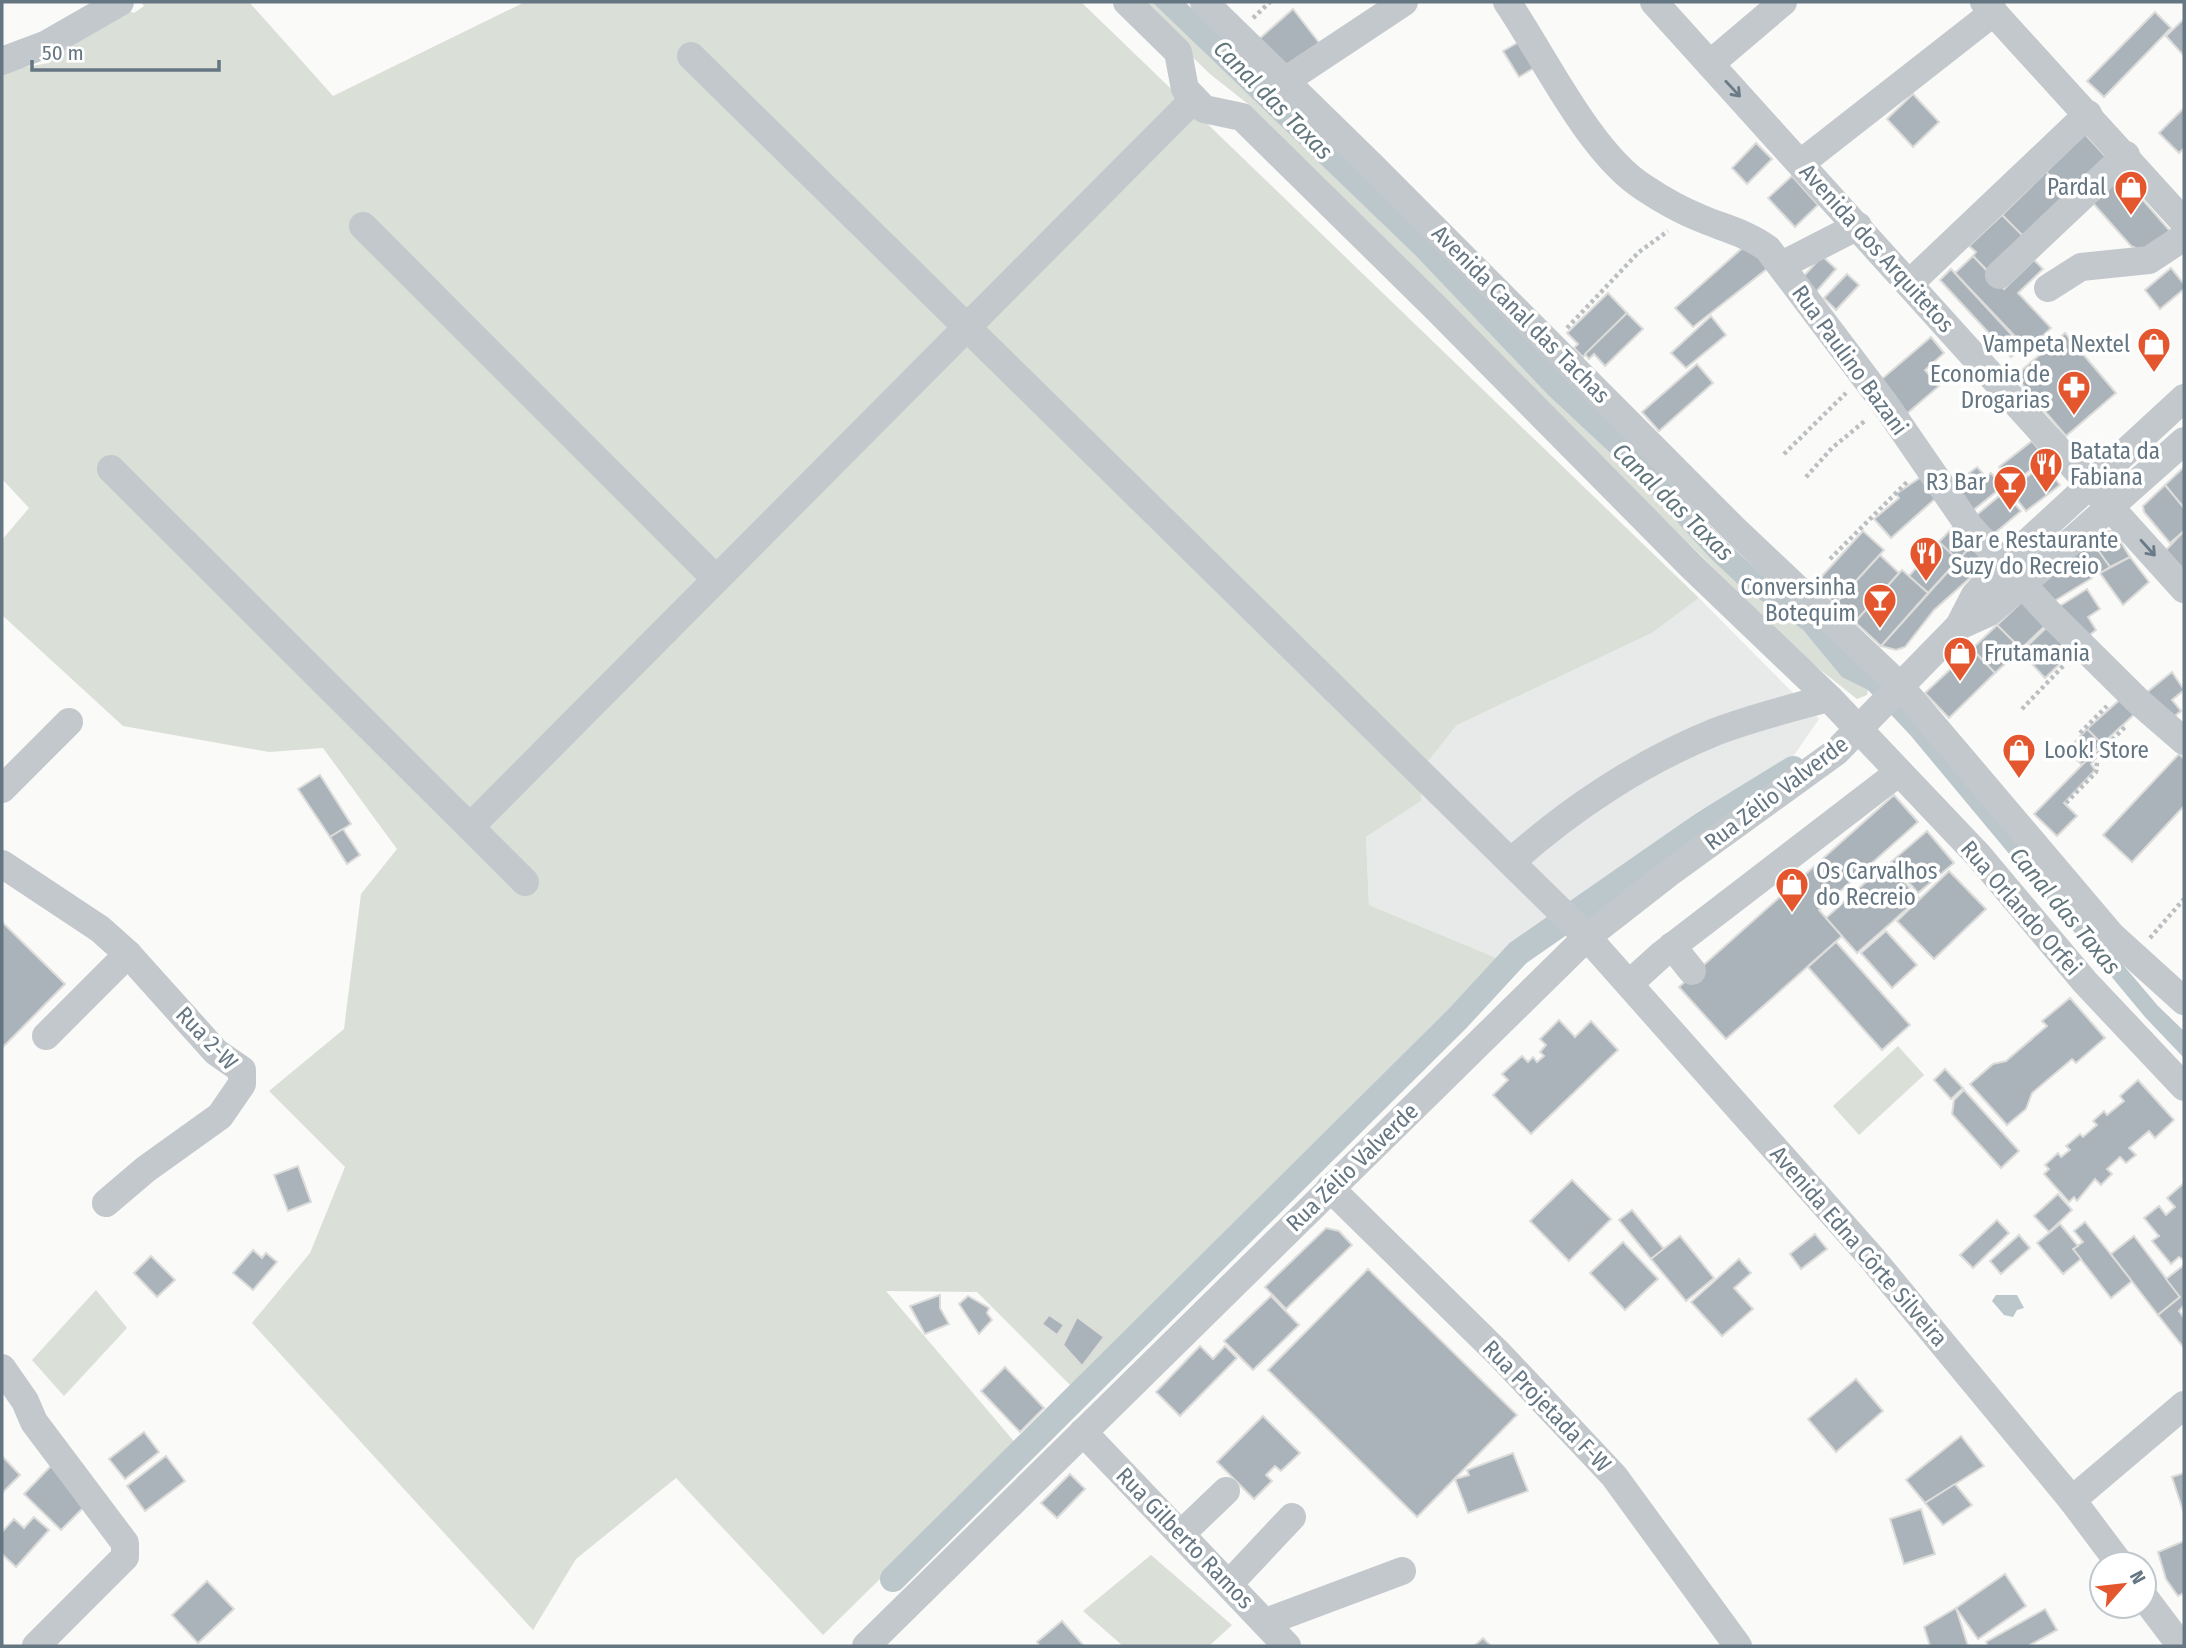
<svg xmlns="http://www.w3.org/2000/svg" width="2186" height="1648" font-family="'Fira Sans Condensed',sans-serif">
	<rect width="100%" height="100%" fill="#fafaf8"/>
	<!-- built -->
	<path fill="#e8e9e9" d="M1699 598 1819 719 1788 764 1697 812 1499 959 1369 905 1366 837 1421 801V770L1457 725 1652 633Z"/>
	<!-- green -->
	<g fill="#dadfd7">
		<path d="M141 2H249L333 96 525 2H1081L1699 598 1652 633 1457 725 1421 770V801L1366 837 1369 905 1499 959 1074 1389 977 1292 886 1291 1029 1459 898 1591 882 1577 823 1635 676 1478 576 1559 533 1630 252 1323 310 1253 345 1167 269 1091 344 1029 361 894 397 849 323 748 269 752 123 726 2 615V540L29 508 2 479V71L49 63 73 42 121 8 134 13 144 6Z"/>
		<path d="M1136 2H1152L1415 255 1548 395 1636 477 1710 558 1739 584 1803 630 1842 676 1868 690 1867 695 1857 699 1808 660 1321 185 1248 104 1210 74Z"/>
		<path d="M1898 1046 1924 1075 1859 1135 1833 1106Z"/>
		<path d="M96 1290 127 1328 64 1396 32 1360Z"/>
		<path d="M1151 1555 1232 1625 1209 1646H1123L1083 1611Z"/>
	</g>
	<!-- water -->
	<g fill="#bbc7cb">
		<path d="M1152 2H1185L1488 295 1721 537 1856 660 1868 665 2158 1006 2184 1031V1058L2145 1017 1911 736 1868 690 1842 677 1803 630 1738 584 1710 558 1636 477 1548 395 1415 255Z"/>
		<path d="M1996 1295H2017L2024 1308 2017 1310 2013 1317 2004 1315 1992 1301Z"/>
	</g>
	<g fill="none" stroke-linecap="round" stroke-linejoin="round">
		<!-- canal -->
		<path stroke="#bbc7cb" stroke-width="26" d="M893 1579 1458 1018 1518 953 1705 823 1793 769"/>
	</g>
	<!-- building -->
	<g fill="#aab3b9" stroke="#dcdcda" stroke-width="2">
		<path d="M1293 9 1320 44 1286 66 1258 40Z"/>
		<path d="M2155 12 2171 28 2104 97 2087 81Z"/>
		<path d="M2184 19V56L2166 36Z"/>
		<path d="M1519 42 1534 68 1519 77 1503 51Z"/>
		<path d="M1913 94 1939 122 1913 147 1887 119Z"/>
		<path d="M2184 108V148L2179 153 2159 133Z"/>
		<path d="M2085 134 2106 157 2067 194 2046 172Z"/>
		<path d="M1756 143 1772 159 1747 184 1732 168Z"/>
		<path d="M2046 172 2067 194 2024 237 2002 215Z"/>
		<path d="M1792 176 1818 205 1795 227 1768 198Z"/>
		<path d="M2122 176 2170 231 2142 251 2131 246 2092 202Z"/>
		<path d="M2002 215 2024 237 1989 272 1973 256 1976 252 1969 246Z"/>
		<path d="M1747 244 1768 268 1693 327 1675 308Z"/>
		<path d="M1822 256 1836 269 1815 293 1803 277Z"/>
		<path d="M1973 256 2004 289 2034 260 2043 269 2018 293 2051 328 2028 350 1955 273Z"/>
		<path d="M2171 268 2184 284V289L2160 309 2145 290Z"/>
		<path d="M1951 269 2023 347 2011 357 1940 280Z"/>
		<path d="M1847 274 1859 285 1836 310 1824 298Z"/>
		<path d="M1608 293 1627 313 1583 357 1574 348 1578 344 1567 333Z"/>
		<path d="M1627 313 1643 329 1605 366 1594 354 1589 359 1585 354Z"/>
		<path d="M1711 316 1726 335 1686 368 1671 353Z"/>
		<path d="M2065 333 2116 393 2066 436 2015 376Z"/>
		<path d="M1931 337 1944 353 1925 370 1939 386 1904 416 1876 384Z"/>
		<path d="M1697 364 1713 383 1659 431 1642 412Z"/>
		<path d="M2032 441 2046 458 2012 484 1999 467Z"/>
		<path d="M2044 464 2060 485 2026 511 2009 490Z"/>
		<path d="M1977 467 1986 477 1991 473 2002 487 1971 512 1951 487Z"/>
		<path d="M2184 467V508L2165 485Z"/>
		<path d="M1924 475 1936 498 1891 538 1874 519 1899 498 1896 494Z"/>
		<path d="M2165 485 2184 508V531L2170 543 2144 512 2143 506Z"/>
		<path d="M2004 492 2021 511 1990 537 1973 518Z"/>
		<path d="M1954 526 1973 544 1958 560 1939 542Z"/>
		<path d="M1863 531 1884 550 1835 604 1814 585Z"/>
		<path d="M2105 531H2114L2130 557 2110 567 2092 542Z"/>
		<path d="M2184 531V572L2166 550Z"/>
		<path d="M1939 542 1958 560 1928 593 1909 576Z"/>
		<path d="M2092 542 2110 567 2051 603 2037 583Z"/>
		<path d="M1973 544 1989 561 1934 610 1905 647 1896 650 1881 646Z"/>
		<path d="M1880 555 1899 573 1855 622 1835 604Z"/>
		<path d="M2130 557 2149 582 2123 605 2100 573Z"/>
		<path d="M1902 570 1928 593 1881 646 1855 622Z"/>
		<path d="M2087 589 2100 609 2088 617 2096 630 2083 640 2060 606Z"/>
		<path d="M2026 598 2049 622 2021 649 1997 625Z"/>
		<path d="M1997 625 2021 649 1995 673 1972 649Z"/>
		<path d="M2047 627 2071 653 2045 678 2021 652Z"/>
		<path d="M1972 649 1995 673 1949 718 1925 693Z"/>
		<path d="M2172 672 2184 690 2172 700 2181 711 2168 721 2146 693Z"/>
		<path d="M2124 696 2138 711 2102 744 2087 729Z"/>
		<path d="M2087 729 2102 744 2082 765 2067 750Z"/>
		<path d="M2179 754 2184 759V806L2132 862 2103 835Z"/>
		<path d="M2092 755 2094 760 2091 764 2095 770 2064 803 2077 816 2057 836 2034 814Z"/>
		<path d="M320 775 351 824 330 837 298 789Z"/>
		<path d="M1894 795 1918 822 1819 910 1842 936 1726 1039 1679 987Z"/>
		<path d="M343 829 360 855 347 864 330 837Z"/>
		<path d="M1927 831 1954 863 1918 893 1891 862Z"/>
		<path d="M1887 863 1919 898 1857 953 1826 918Z"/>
		<path d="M1949 871 1986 909 1934 959 1897 921Z"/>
		<path d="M2 922 65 984 2 1048Z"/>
		<path d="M1886 931 1917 965 1892 988 1861 953Z"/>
		<path d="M1836 942 1910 1025 1882 1050 1808 967Z"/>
		<path d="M2070 998 2105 1038 2076 1063 2072 1059 2032 1093 2026 1109 2007 1125 1970 1084 1993 1064 2006 1061 2047 1026 2042 1021Z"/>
		<path d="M1559 1020 1575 1037 1591 1021 1618 1050 1531 1134 1493 1095 1508 1080 1502 1074 1522 1056 1528 1062 1533 1057 1537 1062 1544 1056 1540 1052 1546 1045 1540 1039Z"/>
		<path d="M1945 1069 1963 1088 1951 1099 1934 1080Z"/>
		<path d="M2138 1080 2174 1120 2155 1138 2149 1131 2129 1148 2136 1155 2126 1163 2120 1157 2107 1169 2112 1174 2101 1185 2095 1179 2077 1201 2074 1197 2069 1202 2044 1174 2049 1169 2045 1165 2058 1153 2061 1157 2070 1150 2066 1146 2080 1134 2083 1137 2097 1125 2093 1121 2104 1111 2107 1115 2124 1101 2120 1096Z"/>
		<path d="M1964 1090 2019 1151 2001 1168 1952 1114 1954 1100Z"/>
		<path d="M298 1166 311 1202 288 1211 274 1175Z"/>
		<path d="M1572 1180 1611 1219 1569 1261 1530 1221Z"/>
		<path d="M2184 1183V1260L2179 1257 2171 1264 2152 1241 2159 1236 2144 1218 2159 1206 2166 1215 2175 1207 2167 1198Z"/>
		<path d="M2058 1194 2072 1210 2049 1232 2034 1216Z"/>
		<path d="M1632 1210 1664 1249 1651 1259 1619 1220Z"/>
		<path d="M1997 1220 2009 1233 1973 1268 1960 1255Z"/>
		<path d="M2085 1222 2132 1281 2111 1298 2073 1249 2083 1242 2074 1231Z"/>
		<path d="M2060 1224 2078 1246 2073 1249 2081 1259 2063 1274 2037 1243Z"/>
		<path d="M1326 1228 1339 1231 1352 1245 1286 1309 1265 1287Z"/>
		<path d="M1815 1234 1827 1249 1801 1269 1790 1254Z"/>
		<path d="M2019 1235 2030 1248 2001 1274 1990 1261Z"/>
		<path d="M1680 1236 1714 1278 1686 1301 1651 1259Z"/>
		<path d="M2134 1236 2180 1297 2158 1315 2111 1254Z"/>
		<path d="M1623 1242 1658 1279 1625 1310 1590 1273Z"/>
		<path d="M253 1250 262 1258 266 1253 277 1262 253 1290 233 1273Z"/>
		<path d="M151 1256 175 1280 157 1297 134 1273Z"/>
		<path d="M1739 1259 1751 1273 1734 1288 1753 1309 1722 1336 1691 1302Z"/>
		<path d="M2184 1265V1305L2179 1311 2184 1318V1348L2158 1315 2180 1297 2166 1279Z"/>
		<path d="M1368 1269 1517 1415 1417 1517 1268 1370Z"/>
		<path d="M940 1295V1308L949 1324 925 1334 910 1306Z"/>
		<path d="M968 1296 989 1308 987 1313 992 1320 979 1334 959 1304Z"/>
		<path d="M1271 1296 1299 1325 1253 1370 1224 1341Z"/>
		<path d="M1049 1315 1064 1325 1057 1335 1042 1324Z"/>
		<path d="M1077 1317 1104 1337 1082 1366 1063 1345Z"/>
		<path d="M1200 1346 1213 1359 1225 1346 1237 1358 1180 1416 1156 1392Z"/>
		<path d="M1005 1367 1044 1408 1020 1432 981 1391Z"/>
		<path d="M1856 1379 1883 1411 1836 1452 1808 1419Z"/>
		<path d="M1263 1416 1300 1453 1281 1471 1275 1466 1266 1475 1272 1481 1254 1499 1217 1462Z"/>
		<path d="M144 1432 159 1452 125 1479 109 1459Z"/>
		<path d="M1961 1436 1984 1466 1925 1503 1906 1480Z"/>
		<path d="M1513 1453 1528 1491 1468 1513 1455 1479 1469 1475 1467 1470Z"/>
		<path d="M2 1456 20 1475 2 1493Z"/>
		<path d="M166 1456 185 1481 145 1511 127 1486Z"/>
		<path d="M51 1466 88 1503 61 1530 24 1494Z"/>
		<path d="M2184 1473V1514L2172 1477Z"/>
		<path d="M1070 1474 1085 1489 1057 1518 1041 1503Z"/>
		<path d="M1955 1484 1972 1505 1943 1525 1925 1503Z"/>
		<path d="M1921 1509 1935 1554 1904 1564 1890 1519Z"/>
		<path d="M34 1517 49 1530 16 1567 2 1554V1532L14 1519 24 1528Z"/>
		<path d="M2184 1541V1593L2178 1596 2166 1579 2158 1552Z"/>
		<path d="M2005 1574 2026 1606 1978 1639 1956 1608Z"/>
		<path d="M207 1581 234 1609 198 1643 172 1615Z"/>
		<path d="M1956 1608 1968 1646H1930L1924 1627Z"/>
		<path d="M2045 1609 2057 1630 2028 1646H1988L1986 1642Z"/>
		<path d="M1062 1621 1084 1646H1040L1037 1642Z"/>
		<path d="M1483 1638 1491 1646H1474Z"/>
	</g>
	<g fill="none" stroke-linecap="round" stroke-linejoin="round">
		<!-- path -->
		<g stroke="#bbbfc2" stroke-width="4.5" stroke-dasharray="3.5 3.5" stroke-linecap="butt">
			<path d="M1253 18 1270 2"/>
			<path d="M1567 328 1639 252 1668 231"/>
			<path d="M1784 454 1846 393"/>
			<path d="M1806 477 1832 448 1866 420"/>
			<path d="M1830 559 1907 482"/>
			<path d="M2022 709 2065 664"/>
			<path d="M2080 733 2107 706"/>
			<path d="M2066 803 2096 772 2097 762 2094 758 2127 725"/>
			<path d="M2150 938 2184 899"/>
		</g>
		<!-- minor -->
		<g stroke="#c3c8cc" stroke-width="28">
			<path d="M1127 2 1178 52 1185 89 1204 109 1242 117 1437 309 1691 566 1829 698 1979 856 2085 982 2184 1087"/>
			<path d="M1204 2 1371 165 1734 529 1899 685 2112 936 2184 1001"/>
			<path d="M1507 2C1544 56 1589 152 1643 187 1661 199 1680 210 1700 218 1723 228 1747 233 1768 249L1885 404 1969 526 2047 611 2139 702 2184 741"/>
			<path d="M1654 2 2184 589"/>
			<path d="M1984 2 2184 222"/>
			<path d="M691 56 1587 937 1871 1257 2072 1500 2120 1564"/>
			<path d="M2 61 47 44 120 2"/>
			<path d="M1710 64 1783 2"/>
			<path d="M1285 81 1404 2"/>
			<path d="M1801 163 1994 12"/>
			<path d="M363 226 716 579"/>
			<path d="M1782 265 1858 226"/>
			<path d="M1999 275 2126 155"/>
			<path d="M1909 284 2088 114"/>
			<path d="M2048 288 2081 267 2149 260 2184 237"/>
			<path d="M111 469 525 882"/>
			<path d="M1959 626 1988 613 2022 585 2184 441"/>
			<path d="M2 789 69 722"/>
			<path d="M470 827 1194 99"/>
			<path d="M1511 862C1570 809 1641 762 1715 732 1751 718 1791 708 1829 698"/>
			<path d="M2 864 100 929 128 954 46 1036"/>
			<path d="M1672 946 1692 971"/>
			<path d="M1629 984 1661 955 1898 773"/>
			<path d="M1330 1188 1500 1355 1614 1476 1738 1646"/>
			<path d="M106 1203 146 1169 220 1116 242 1084V1070L216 1052 128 954"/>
			<path d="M2 1368 25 1401 34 1422 125 1543V1557L36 1646"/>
			<path d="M1083 1432 1287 1646"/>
			<path d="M2072 1500 2184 1405"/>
			<path d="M1181 1534 1226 1491"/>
			<path d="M1229 1584 1292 1517"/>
			<path d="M2144 1597 2181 1646"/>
			<path d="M1266 1622 1402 1571"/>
			<path d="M866 1646 1587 937 1669 873 1836 752 1959 626 1975 595 2003 565 2184 398"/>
		</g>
	</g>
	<!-- one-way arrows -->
	<defs><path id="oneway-shaft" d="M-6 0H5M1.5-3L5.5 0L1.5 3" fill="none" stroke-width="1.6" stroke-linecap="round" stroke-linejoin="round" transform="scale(1.75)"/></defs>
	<g stroke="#6a7a87">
		<use href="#oneway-shaft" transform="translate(1733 89) rotate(47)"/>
		<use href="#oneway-shaft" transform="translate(2148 548) rotate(48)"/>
	</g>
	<!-- icons -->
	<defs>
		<symbol id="shop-pin" viewBox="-11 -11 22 30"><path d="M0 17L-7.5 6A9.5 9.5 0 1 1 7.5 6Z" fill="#e4572e" stroke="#fff"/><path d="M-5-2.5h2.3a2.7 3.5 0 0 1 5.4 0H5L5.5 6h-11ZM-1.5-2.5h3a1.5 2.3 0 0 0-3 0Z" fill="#fff"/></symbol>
		<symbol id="pharmacy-pin" viewBox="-11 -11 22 30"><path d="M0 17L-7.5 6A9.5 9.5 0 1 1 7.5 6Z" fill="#e4572e" stroke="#fff"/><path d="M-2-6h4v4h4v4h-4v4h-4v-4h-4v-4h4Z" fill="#fff"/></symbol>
		<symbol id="restaurant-pin" viewBox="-11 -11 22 30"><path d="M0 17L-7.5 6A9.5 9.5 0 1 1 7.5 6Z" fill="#e4572e" stroke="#fff"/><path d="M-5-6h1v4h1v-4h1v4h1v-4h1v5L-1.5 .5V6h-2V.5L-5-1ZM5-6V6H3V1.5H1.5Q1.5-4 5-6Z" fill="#fff"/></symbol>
		<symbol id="bar-pin" viewBox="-11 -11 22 30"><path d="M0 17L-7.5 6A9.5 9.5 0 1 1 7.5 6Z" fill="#e4572e" stroke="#fff"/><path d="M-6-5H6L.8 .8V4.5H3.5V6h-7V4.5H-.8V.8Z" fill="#fff"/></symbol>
	</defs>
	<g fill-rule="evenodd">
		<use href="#shop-pin" x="2112" y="168" width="38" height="52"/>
		<use href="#shop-pin" x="2135" y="325" width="38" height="52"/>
		<use href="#pharmacy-pin" x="2055" y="368" width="38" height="52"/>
		<use href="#restaurant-pin" x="2027" y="445" width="38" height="52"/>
		<use href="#bar-pin" x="1991" y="463" width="38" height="52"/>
		<use href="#restaurant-pin" x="1907" y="534" width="38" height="52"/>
		<use href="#bar-pin" x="1861" y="581" width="38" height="52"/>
		<use href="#shop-pin" x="1941" y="634" width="38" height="52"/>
		<use href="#shop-pin" x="2000" y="731" width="38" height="52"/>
		<use href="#shop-pin" x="1773" y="865" width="38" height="52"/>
	</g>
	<g text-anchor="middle" stroke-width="7" stroke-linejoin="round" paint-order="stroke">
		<!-- poi labels -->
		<g font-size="23" fill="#657683" stroke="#fff" text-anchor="end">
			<text x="2106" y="195">Pardal</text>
			<text x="2130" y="352">Vampeta Nextel</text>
			<text x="2050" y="382">Economia de<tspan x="2050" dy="26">Drogarias</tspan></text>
			<text x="2070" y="459" text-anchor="start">Batata da<tspan x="2070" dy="26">Fabiana</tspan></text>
			<text x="1986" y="490">R3 Bar</text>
			<text x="1951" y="548" text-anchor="start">Bar e Restaurante<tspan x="1951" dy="26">Suzy do Recreio</tspan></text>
			<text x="1856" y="595">Conversinha<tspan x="1856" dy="26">Botequim</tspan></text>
			<text x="1984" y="661" text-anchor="start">Frutamania</text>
			<text x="2044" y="758" text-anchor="start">Look! Store</text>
			<text x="1816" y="879" text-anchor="start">Os Carvalhos<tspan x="1816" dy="26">do Recreio</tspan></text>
		</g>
		<!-- street labels -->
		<g font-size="23" fill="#657683" stroke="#fff">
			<text transform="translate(1877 248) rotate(48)" y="8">Avenida dos Arquitetos</text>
			<text transform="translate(1521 314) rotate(45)" y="8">Avenida Canal das Tachas</text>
			<text transform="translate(1850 360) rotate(54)" y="8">Rua Paulino Bazani</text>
			<text transform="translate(1776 793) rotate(-37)" y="8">Rua Zélio Valverde</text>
			<text transform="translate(2021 908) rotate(49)" y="8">Rua Orlando Orfei</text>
			<text transform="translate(207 1038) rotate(46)" y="8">Rua 2-W</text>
			<text transform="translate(1352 1167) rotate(-44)" y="8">Rua Zélio Valverde</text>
			<text transform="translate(1859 1246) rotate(49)" y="8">Avenida Edna Côrte Silveira</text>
			<text transform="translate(1547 1406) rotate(46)" y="8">Rua Projetada F-W</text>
			<text transform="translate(1185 1538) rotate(46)" y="8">Rua Gilberto Ramos</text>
		</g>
		<!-- water labels -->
		<g font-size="24" font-style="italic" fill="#60757c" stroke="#fff">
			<text transform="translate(1273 100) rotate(45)" y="8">Canal das Taxas</text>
			<text transform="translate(1673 502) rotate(44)" y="8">Canal das Taxas</text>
			<text transform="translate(2065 911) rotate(50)" y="8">Canal das Taxas</text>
		</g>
	</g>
	<!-- border -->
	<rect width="2186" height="1648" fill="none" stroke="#657683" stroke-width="7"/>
	<!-- north arrow -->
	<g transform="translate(2123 1585) rotate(62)"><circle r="33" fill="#ffffff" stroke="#c1c8cd" stroke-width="2"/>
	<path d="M0-5L12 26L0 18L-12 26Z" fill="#e4572e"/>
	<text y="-10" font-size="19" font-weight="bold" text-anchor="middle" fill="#657683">N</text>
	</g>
	<!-- scale -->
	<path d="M32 60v10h187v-10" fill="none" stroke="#657683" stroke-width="3.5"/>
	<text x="42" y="60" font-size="21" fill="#657683" stroke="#ffffff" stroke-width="5" paint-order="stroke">50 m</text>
</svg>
